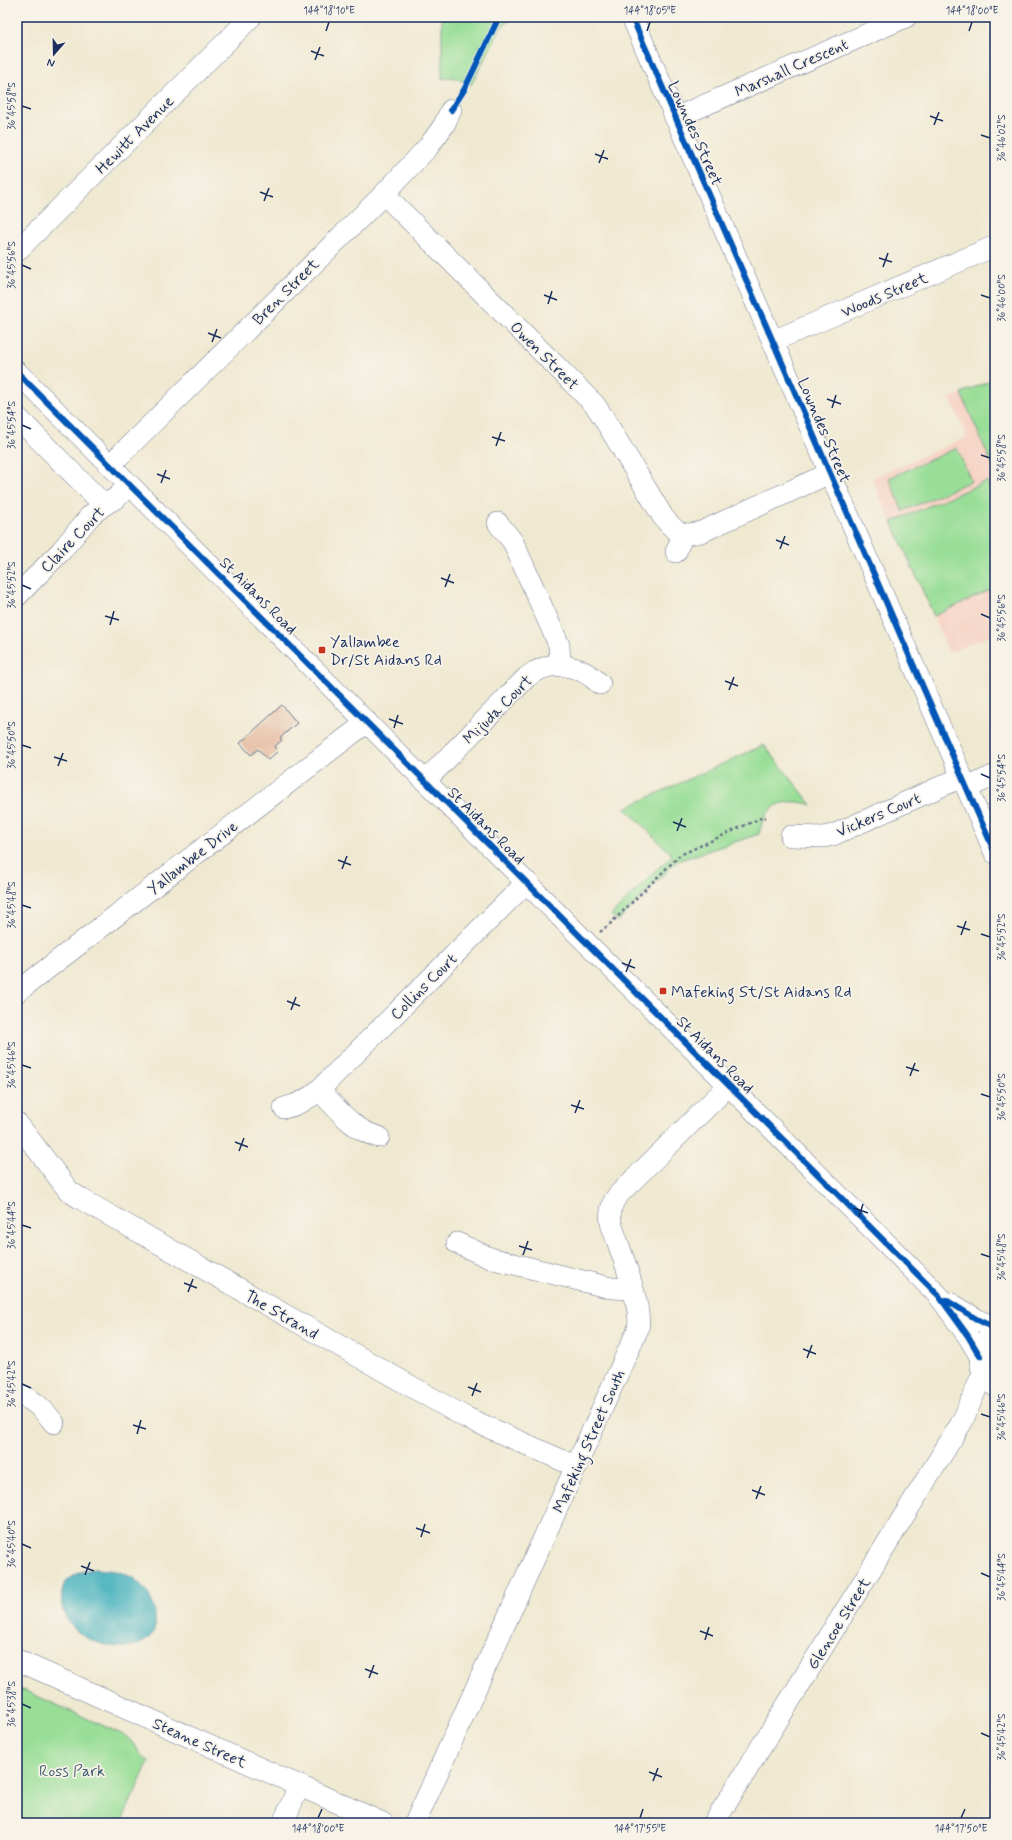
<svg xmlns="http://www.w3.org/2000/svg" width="1012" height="1840" font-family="Mynerve,sans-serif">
	<rect width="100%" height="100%" fill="#f7f3e8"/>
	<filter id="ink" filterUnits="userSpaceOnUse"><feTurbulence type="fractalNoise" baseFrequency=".025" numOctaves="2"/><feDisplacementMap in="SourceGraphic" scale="8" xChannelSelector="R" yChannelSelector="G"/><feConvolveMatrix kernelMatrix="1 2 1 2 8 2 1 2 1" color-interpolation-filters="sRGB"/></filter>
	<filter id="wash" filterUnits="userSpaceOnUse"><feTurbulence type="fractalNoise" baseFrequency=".012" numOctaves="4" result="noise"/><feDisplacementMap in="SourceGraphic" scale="16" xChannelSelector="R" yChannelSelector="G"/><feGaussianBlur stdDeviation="0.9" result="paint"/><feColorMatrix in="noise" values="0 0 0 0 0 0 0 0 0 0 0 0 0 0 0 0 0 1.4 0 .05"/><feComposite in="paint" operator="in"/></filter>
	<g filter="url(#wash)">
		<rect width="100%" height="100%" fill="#f0e9d2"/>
		<!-- built -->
		<path fill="#f6d2c3" d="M995 378V633L949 653 872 478 967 437 950 398Z"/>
		<!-- green -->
		<g fill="#99de97" stroke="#5a867a">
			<path d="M442 17H515L501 27 471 85 453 77 442 79Z"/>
			<path d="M995 379V469H994L961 393Z"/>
			<path d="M957 448 971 481 903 511 889 478Z"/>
			<path d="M987 481 991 491 995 489V588L934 616 892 522Z"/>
			<path d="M764 745 812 805C785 797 765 803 759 834L677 861 618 921 611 915 672 855 625 808Z"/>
			<path d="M21 1689 124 1735C135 1741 135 1754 149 1761L121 1823H17V1698Z"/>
		</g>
		<!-- water -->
		<path fill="#42b1bd" stroke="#2e708e" d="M95 1569C105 1570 116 1570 125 1574 145 1582 158 1604 155 1626 148 1666 48 1646 63 1588 67 1575 83 1570 95 1569Z"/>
		<g id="blocks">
			<!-- building -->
			<path fill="#e3b496" d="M282 705 297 723 280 738 282 740 274 747 278 751 268 760 258 749 251 755 240 743Z"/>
		</g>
	</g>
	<g filter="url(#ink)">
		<use href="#blocks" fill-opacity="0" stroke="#667087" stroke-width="1"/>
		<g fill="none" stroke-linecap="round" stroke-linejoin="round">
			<defs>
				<g id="minor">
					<path d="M632 17 995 853"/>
					<path d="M675 118 906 17"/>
					<path d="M384 194 595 405 603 417 663 517C675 532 682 537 701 532L830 473"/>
					<path d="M17 251 251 17"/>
					<path d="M773 341 995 246"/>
					<path d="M17 372 939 1296 968 1336 980 1356"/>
					<path d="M17 417 104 505"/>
					<path d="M110 465 384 194 429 146 444 125 451 110"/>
					<path d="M498 523 513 542 559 645 560 664"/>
					<path d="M676 552 683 534"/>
					<path d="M17 596 61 551 91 515 104 505 116 498 130 485"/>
					<path d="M425 781 527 677C551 658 579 664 600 684"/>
					<path d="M967 788 995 775"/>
					<path d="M791 836 824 837 833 835 962 777"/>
					<path d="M17 992 367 722"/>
					<path d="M319 1090C337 1108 353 1131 379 1137"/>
					<path d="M284 1108C298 1105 308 1100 319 1090L527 882"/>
					<path d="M17 1123 69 1191 81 1199 465 1417 577 1467"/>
					<path d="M457 1243 490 1258 611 1288 632 1289"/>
					<path d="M950 1303 978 1320 995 1328"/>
					<path d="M995 1331C977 1345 974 1372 995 1386"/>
					<path d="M17 1393C34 1400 43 1409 54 1423"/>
					<path d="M17 1660 383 1823"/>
					<path d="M283 1823 299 1786"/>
					<path d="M415 1823 638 1329C643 1305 619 1248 611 1223 609 1211 611 1202 620 1193L729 1085"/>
					<path d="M714 1823 962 1422 983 1373"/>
				</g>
			</defs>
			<!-- minor casing -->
			<use href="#minor" stroke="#667087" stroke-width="22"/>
			<!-- path -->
			<path stroke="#667087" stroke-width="2.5" stroke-dasharray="3 3" stroke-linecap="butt" d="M600 932 610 924 680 855 763 817 766 818"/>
			<!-- minor -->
			<use href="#minor" stroke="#fff" stroke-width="21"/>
			<defs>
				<g id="cycleway">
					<path d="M632 17 995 853"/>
					<path d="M451 110 464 90 499 17"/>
					<path d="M17 372 939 1296 968 1336 980 1356"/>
					<path d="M946 1300 978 1320 995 1328"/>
				</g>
			</defs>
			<!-- cycleway casing -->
			<use href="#cycleway" stroke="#f7f3e8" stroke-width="8"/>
			<!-- cycleway -->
			<use href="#cycleway" stroke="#0057b8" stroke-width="6"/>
		</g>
	</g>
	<!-- ticks -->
	<path fill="none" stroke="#1b2f5e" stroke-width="1.5" d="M326 31 329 22M647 31 650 22M969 31 972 22M311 51 324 56M315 60 320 47M22 106 31 109M930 116 943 121M934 125 939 112M981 135 990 138M595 154 608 159M599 163 604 150M260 192 273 197M264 201 269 188M879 258 892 262M22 265 31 269M883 267 888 253M544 295 557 300M981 295 990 298M548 304 552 291M208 333 221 338M212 342 217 329M827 399 841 404M832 408 836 395M22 425 31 429M492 437 505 441M496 446 501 432M981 455 990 458M157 474 170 479M161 483 166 470M776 540 789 545M780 549 785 536M441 578 454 583M22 585 31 589M445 587 450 574M981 614 990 618M105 616 119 620M110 625 114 611M725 681 738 686M729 690 734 677M389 719 403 724M394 728 398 715M22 745 31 748M54 757 67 761M58 766 63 753M981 774 990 778M673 822 686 827M677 831 682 818M338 860 351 865M342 869 347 856M22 905 31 908M957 926 970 930M981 934 990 937M961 935 966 921M622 963 635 968M626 972 631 959M287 1001 300 1006M291 1010 296 997M22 1065 31 1068M906 1067 919 1071M910 1076 915 1063M981 1094 990 1097M571 1105 584 1109M575 1113 580 1100M235 1142 248 1147M239 1151 244 1138M854 1208 868 1213M859 1217 863 1204M22 1225 31 1228M519 1246 532 1250M981 1254 990 1257M523 1255 528 1241M184 1283 197 1288M188 1292 193 1279M803 1349 816 1354M807 1358 812 1345M22 1384 31 1388M468 1387 481 1392M472 1396 477 1383M981 1414 990 1417M133 1425 146 1429M137 1434 141 1420M752 1490 765 1495M756 1499 761 1486M416 1528 430 1533M421 1537 425 1524M22 1544 31 1548M81 1566 94 1571M981 1573 990 1577M85 1575 90 1562M700 1631 713 1636M705 1640 709 1627M365 1669 378 1674M369 1678 374 1665M22 1704 31 1708M981 1733 990 1737M649 1772 662 1777M653 1781 658 1768M318 1818 322 1809M640 1818 643 1809M961 1818 965 1809"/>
	<!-- markers -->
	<g fill="#c8321e" stroke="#f7f3e8" stroke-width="1.5">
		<rect x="318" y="646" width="8" height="8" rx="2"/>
		<rect x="659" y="987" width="8" height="8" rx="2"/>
	</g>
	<g text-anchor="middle" stroke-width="3.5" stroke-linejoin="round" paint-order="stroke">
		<!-- street labels -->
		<g font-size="16" fill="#1b2f5e" stroke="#f7f3e8">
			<text transform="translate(791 67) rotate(-24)" y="6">Marshall Crescent</text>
			<text transform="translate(696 133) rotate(66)" y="6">Lowndes Street</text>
			<text transform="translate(134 134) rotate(-45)" y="6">Hewitt Avenue</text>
			<text transform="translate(285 291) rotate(-45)" y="6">Bren Street</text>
			<text transform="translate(884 294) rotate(-23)" y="6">Woods Street</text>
			<text transform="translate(545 355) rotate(45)" y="6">Owen Street</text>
			<text transform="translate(825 430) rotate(67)" y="6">Lowndes Street</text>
			<text transform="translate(72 539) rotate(-46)" y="6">Claire Court</text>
			<text transform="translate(259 595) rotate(45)" y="6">St Aidans Road</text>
			<text transform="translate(497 709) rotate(-45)" y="6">Mijuda Court</text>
			<text transform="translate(878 814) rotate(-23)" y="6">Vickers Court</text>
			<text transform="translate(487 825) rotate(45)" y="6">St Aidans Road</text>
			<text transform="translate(192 857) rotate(-38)" y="6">Yallambee Drive</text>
			<text transform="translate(423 986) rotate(-45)" y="6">Collins Court</text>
			<text transform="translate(716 1054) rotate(45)" y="6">St Aidans Road</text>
			<text transform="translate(282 1314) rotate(30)" y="6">The Strand</text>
			<text transform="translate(588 1441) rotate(-66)" y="6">Mafeking Street South</text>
			<text transform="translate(838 1623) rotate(-58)" y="6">Glencoe Street</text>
			<text transform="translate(200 1742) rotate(24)" y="6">Steane Street</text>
		</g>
		<!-- poi labels -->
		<g font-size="16" fill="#1b2f5e" stroke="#f7f3e8" text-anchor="start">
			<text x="330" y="647">Yallambee<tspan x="330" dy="18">Dr/St Aidans Rd</tspan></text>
			<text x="671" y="997">Mafeking St/St Aidans Rd</text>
		</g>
		<!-- park labels -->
		<g font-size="16" fill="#3a5b6c" stroke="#f7f3e8">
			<text x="72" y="1776">Ross Park</text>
		</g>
	</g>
	<!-- margin -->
	<rect width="1012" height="1840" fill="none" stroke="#f7f3e8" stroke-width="44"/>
	<!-- north arrow -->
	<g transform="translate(54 54) rotate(200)" stroke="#f7f3e8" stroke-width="3" paint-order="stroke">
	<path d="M0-3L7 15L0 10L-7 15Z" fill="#1b2f5e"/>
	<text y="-6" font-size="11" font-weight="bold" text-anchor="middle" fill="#1b2f5e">N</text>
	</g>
	<rect x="22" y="22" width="968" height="1796" fill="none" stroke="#1b2f5e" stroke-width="1.5"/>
	<g font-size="10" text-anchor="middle" fill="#1b2f5e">
		<text x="329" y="14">144°18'10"E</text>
		<text x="650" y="14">144°18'05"E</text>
		<text x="972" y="14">144°18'00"E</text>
		<text transform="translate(11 106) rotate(-90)" y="4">36°45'58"S</text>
		<text transform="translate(1001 138) rotate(-90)" y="4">36°46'02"S</text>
		<text transform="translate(11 265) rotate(-90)" y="4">36°45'56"S</text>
		<text transform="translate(1001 298) rotate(-90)" y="4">36°46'00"S</text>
		<text transform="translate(11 425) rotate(-90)" y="4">36°45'54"S</text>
		<text transform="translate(1001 458) rotate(-90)" y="4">36°45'58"S</text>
		<text transform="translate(11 585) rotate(-90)" y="4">36°45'52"S</text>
		<text transform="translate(1001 618) rotate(-90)" y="4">36°45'56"S</text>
		<text transform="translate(11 745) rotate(-90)" y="4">36°45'50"S</text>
		<text transform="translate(1001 778) rotate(-90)" y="4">36°45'54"S</text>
		<text transform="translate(11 905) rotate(-90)" y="4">36°45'48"S</text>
		<text transform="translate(1001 937) rotate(-90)" y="4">36°45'52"S</text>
		<text transform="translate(11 1065) rotate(-90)" y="4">36°45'46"S</text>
		<text transform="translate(1001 1097) rotate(-90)" y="4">36°45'50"S</text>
		<text transform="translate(11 1225) rotate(-90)" y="4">36°45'44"S</text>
		<text transform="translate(1001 1257) rotate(-90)" y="4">36°45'48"S</text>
		<text transform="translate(11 1384) rotate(-90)" y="4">36°45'42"S</text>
		<text transform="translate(1001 1417) rotate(-90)" y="4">36°45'46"S</text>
		<text transform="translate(11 1544) rotate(-90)" y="4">36°45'40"S</text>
		<text transform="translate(1001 1577) rotate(-90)" y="4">36°45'44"S</text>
		<text transform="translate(11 1704) rotate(-90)" y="4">36°45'38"S</text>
		<text transform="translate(1001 1737) rotate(-90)" y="4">36°45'42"S</text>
		<text x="318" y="1832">144°18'00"E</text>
		<text x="640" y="1832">144°17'55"E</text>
		<text x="961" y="1832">144°17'50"E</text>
	</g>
</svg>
